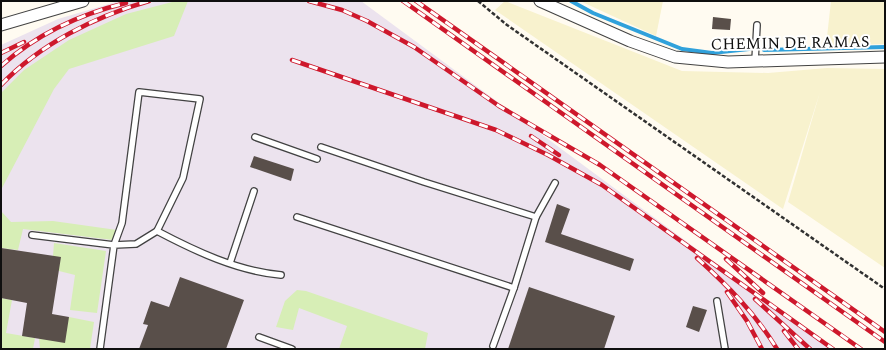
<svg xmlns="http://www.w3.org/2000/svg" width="886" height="350" font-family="Spectral,serif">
	<rect width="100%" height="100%" fill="#fffbf1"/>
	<!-- industrial -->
	<path fill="#ece3ee" d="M119 1H361L832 349H1V45L58 19Z"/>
	<!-- farmland -->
	<g fill="#f8f2ce">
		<path d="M505 1 682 71 768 73 827 68 885 69V268L788 202 820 92 783 209 495 10Z"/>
		<path d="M580 1H663L656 36Z"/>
		<path d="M831 1H885V44L826 46Z"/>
	</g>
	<!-- green -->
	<g fill="#d7eeb6">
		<path d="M176 1H188L174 36 69 69 54 89 1 190V93L24 70 69 40 126 14Z"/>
		<path d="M1 211 11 222 53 221 117 230 113 240 23 229 18 250 1 248Z"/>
		<path d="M54 243 106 251 97 313 70 310 75 275 59 271 53 256Z"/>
		<path d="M297 290 306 291 428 333 425 349H339L347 326 299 308 293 330 276 327 285 301Z"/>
		<path d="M1 298 12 300 6 333 35 338 33 349H1Z"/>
		<path d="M69 317 94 322 90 349H40L39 339Z"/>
	</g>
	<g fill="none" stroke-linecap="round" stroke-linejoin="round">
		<!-- stream -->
		<g stroke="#30a1db" stroke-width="4">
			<path d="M571 1 593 13 682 49 712 53 749 49"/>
			<path d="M764 50 885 47"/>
		</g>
	</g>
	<!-- building -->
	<g fill="#594f4a">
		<path d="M713 17 731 19 730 30 712 29Z"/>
		<path d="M254 156 294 169 291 181 250 167Z"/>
		<path d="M557 204 570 209 561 234 634 259 630 271 545 242Z"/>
		<path d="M1 248 61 257 52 314 69 317 65 343 22 336 27 303 1 298Z"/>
		<path d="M180 277 244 300 226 349H139L148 325 143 324 151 301 169 307Z"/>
		<path d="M529 287 615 316 604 349H508Z"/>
		<path d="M693 306 707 310 699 332 686 327Z"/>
	</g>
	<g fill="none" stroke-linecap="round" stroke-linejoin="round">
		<defs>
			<g id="lane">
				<path d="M755 61 757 25"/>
				<path d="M255 137 317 159"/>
				<path d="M321 147 424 182 536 217"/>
				<path d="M297 217 514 288 536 217 555 183"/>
				<path d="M157 231C195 251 237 271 281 275"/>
				<path d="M32 235 114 245 122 223 139 92 200 99 183 178 157 231 136 244 114 245 100 349"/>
				<path d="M230 263 254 191"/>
				<path d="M717 301 725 349"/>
				<path d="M259 337 292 349"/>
				<path d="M493 346 514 288"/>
			</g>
			<g id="street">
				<path d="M540 1 630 41 675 57 728 62 885 57"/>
				<path d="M1 25 83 1"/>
			</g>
		</defs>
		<!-- lane casing -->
		<use href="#lane" stroke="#424242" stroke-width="8"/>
		<!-- street casing -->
		<use href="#street" stroke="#424242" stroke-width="13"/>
		<!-- path -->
		<path stroke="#313131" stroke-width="2.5" stroke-dasharray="4 2" stroke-linecap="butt" d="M478 1 507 25 885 289"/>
		<!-- lane -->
		<use href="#lane" stroke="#fff" stroke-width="5.5"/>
		<!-- street -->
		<use href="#street" stroke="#fff" stroke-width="11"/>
		<defs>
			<g id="rail">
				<path d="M309 1 342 10 367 21 414 47 499 106 600 165 861 349"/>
				<path d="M403 1 885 342"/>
				<path d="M416 1 885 332"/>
				<path d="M1 53 24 42"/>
				<path d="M292 60 496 130 548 155 602 185 833 349"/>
				<path d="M1 66C37 34 80 14 126 3"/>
				<path d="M1 85C40 44 96 16 149 1"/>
				<path d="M531 136 559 155"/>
				<path d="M697 258C728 286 755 313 777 349"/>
				<path d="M726 259 763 293"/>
				<path d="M727 292 747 321 762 349"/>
				<path d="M755 299 810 349"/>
				<path d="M784 331 798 349"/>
			</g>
		</defs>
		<!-- rail casing -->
		<use href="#rail" stroke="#ce182c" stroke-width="4.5"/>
		<!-- rail -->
		<use href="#rail" stroke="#fff" stroke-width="3" stroke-dasharray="9" stroke-linecap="butt"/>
	</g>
	<g text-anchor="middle" stroke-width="4" stroke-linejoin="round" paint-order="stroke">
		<!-- street labels -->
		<g font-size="16" fill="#0f0f0f" stroke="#fff">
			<text transform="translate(790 42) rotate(-1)" y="6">CHEMIN DE RAMAS</text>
		</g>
	</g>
	<!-- border -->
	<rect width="886" height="350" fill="none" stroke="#0f0f0f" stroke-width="4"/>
</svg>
